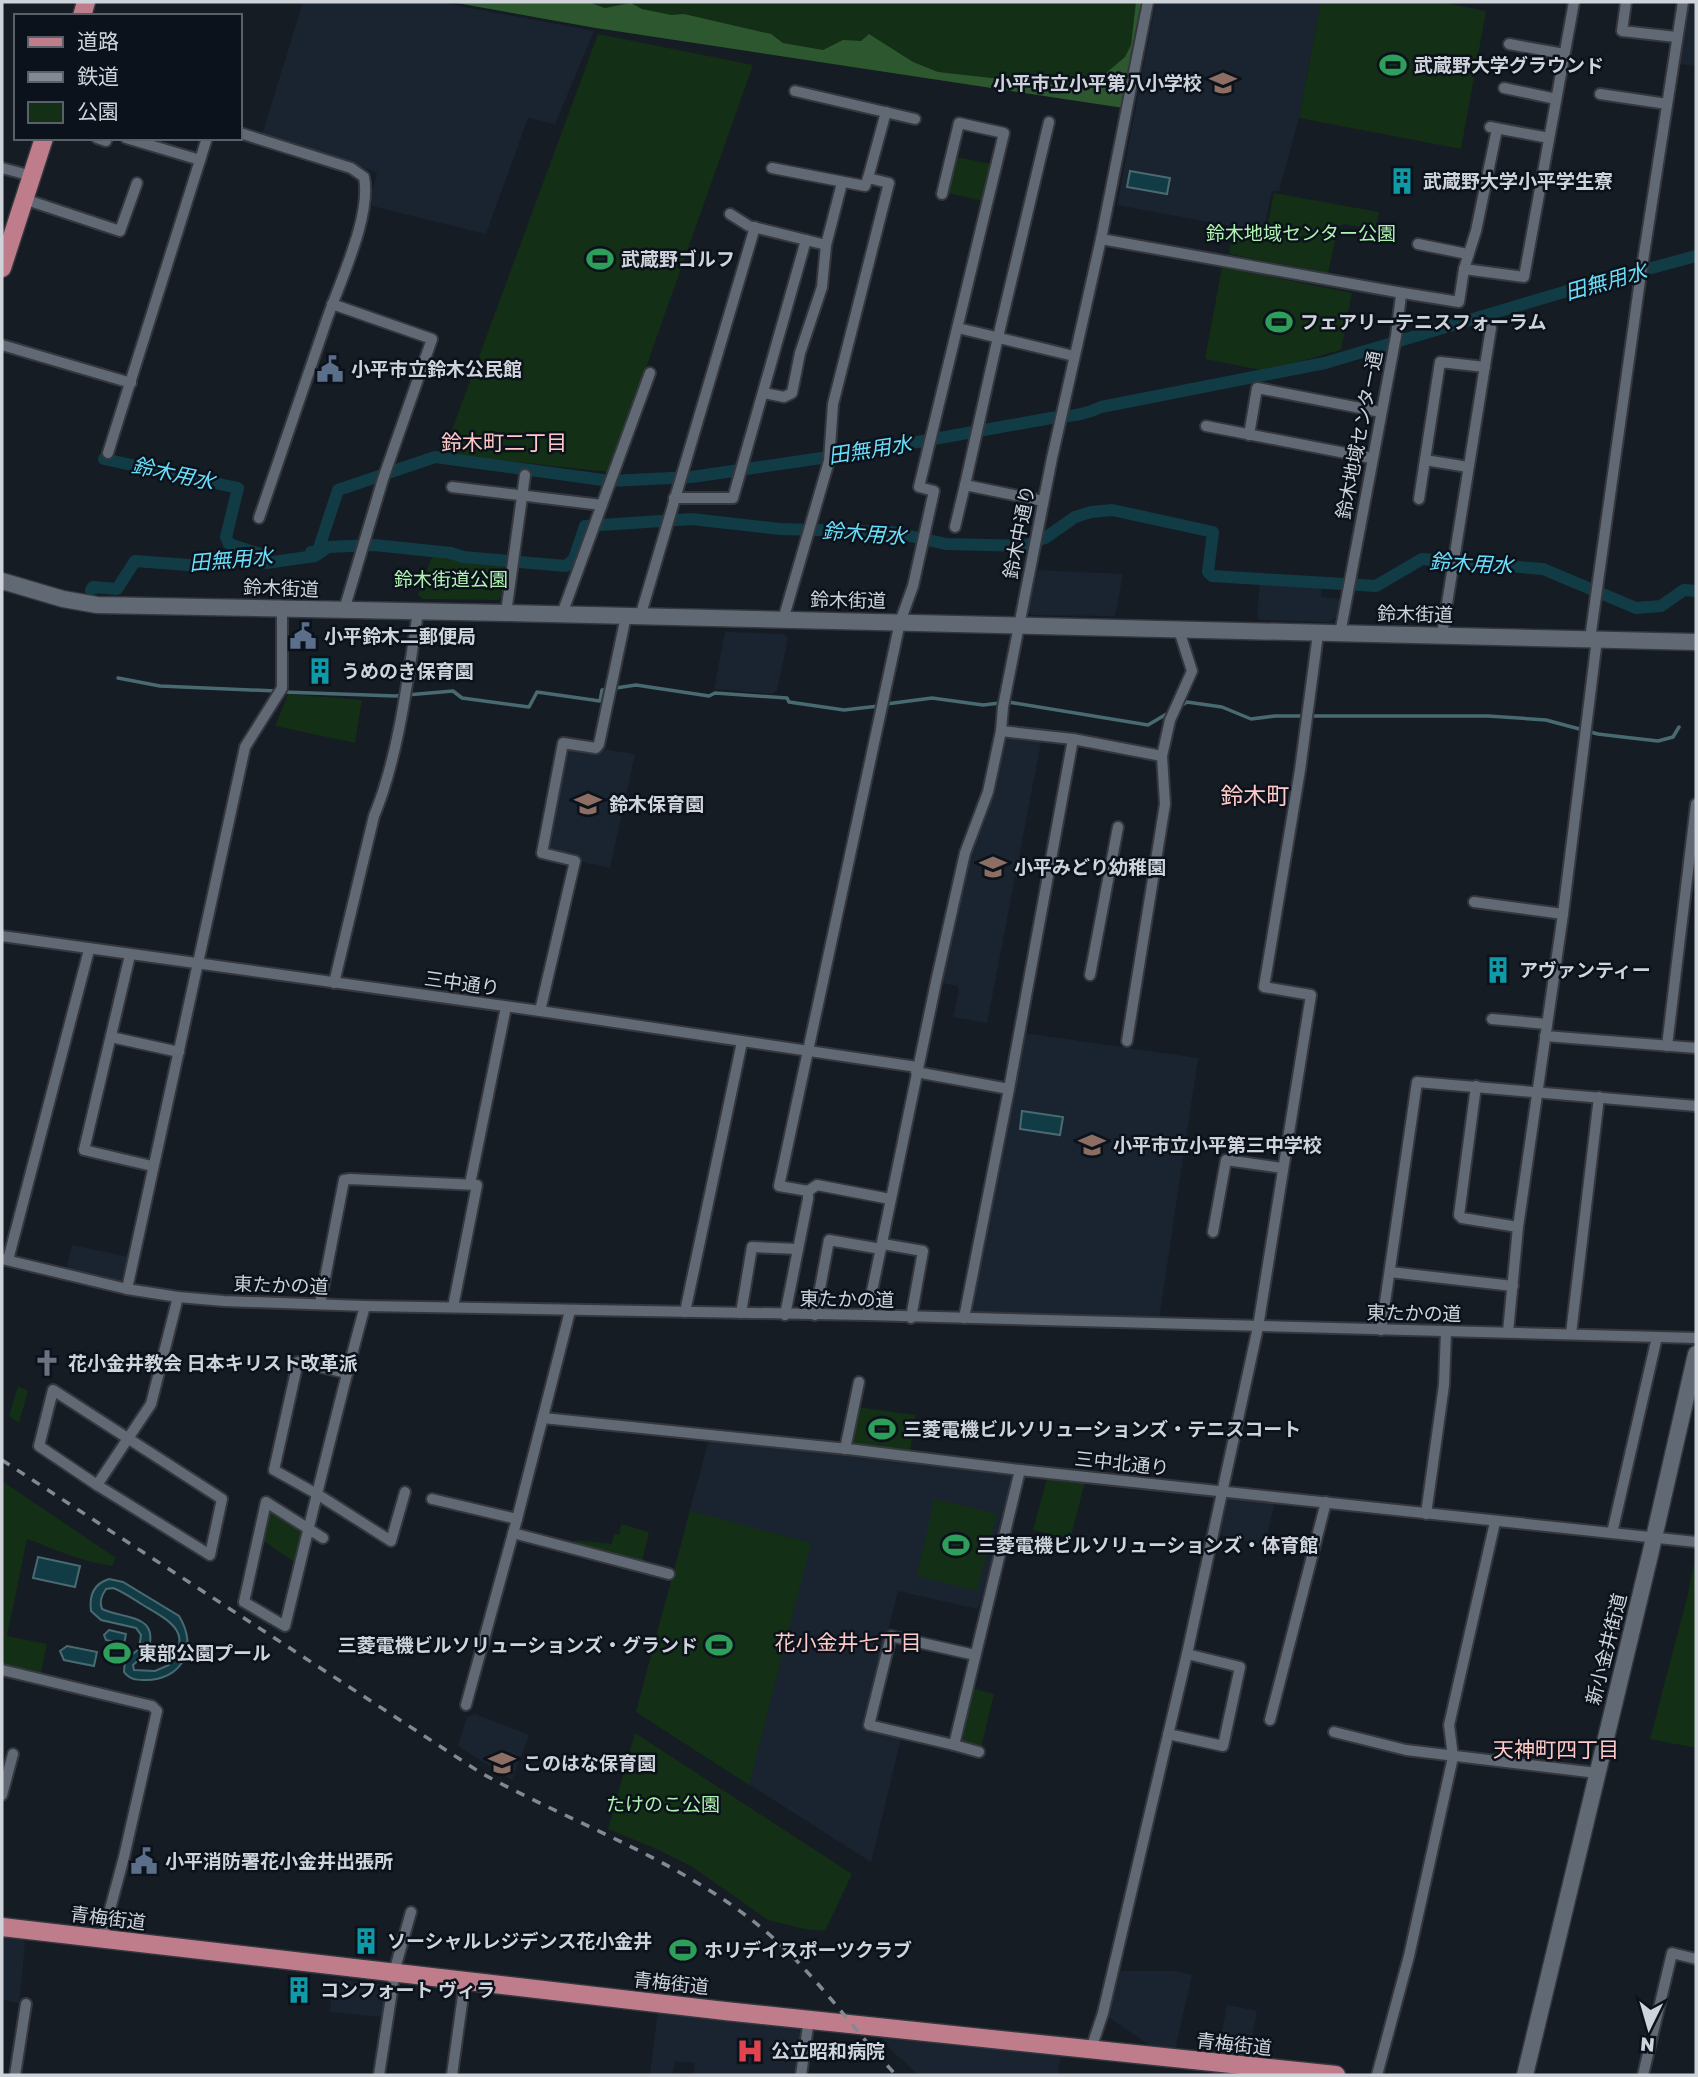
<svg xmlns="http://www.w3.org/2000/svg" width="1698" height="2077" font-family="'Golos Text','Noto Sans JP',sans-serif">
	<rect width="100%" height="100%" fill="#151c24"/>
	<!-- built -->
	<g fill="#1a2431">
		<path d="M303 2H438L594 31 555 124 528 118 486 234 372 206V192L377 173 350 162 262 135Z"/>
		<path d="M1156 2H1321L1299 118 1279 191H1272L1263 232 1117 205Z"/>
		<path d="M1688 2H1696V66L1678 64Z"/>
		<path d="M1038 570 1123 574 1115 616 1032 615 1028 611Z"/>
		<path d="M1260 582 1321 585V597L1340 599 1337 617 1329 622 1259 620 1257 617Z"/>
		<path d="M725 632 784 634 788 638 777 690 772 694 714 689Z"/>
		<path d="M1007 736 1042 737 987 1023 953 1017 959 990 957 986 941 983 938 985 971 854 993 795Z"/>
		<path d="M563 743 635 754 610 868 542 853Z"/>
		<path d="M1017 1032 1198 1058 1159 1319 972 1314 970 1311Z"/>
		<path d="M72 1245 129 1257 124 1282 119 1285 66 1272Z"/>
		<path d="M709 1439 1017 1469 978 1609 898 1591 865 1722 903 1731 871 1862 636 1712Z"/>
		<path d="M1227 1497 1275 1502 1265 1545 1218 1535Z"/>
		<path d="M475 1714 529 1735 512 1780 458 1746 467 1717Z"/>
		<path d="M2 1934 20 1936 25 1943 19 2003 2 2000Z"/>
		<path d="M1117 1971H1176L1192 1975 1175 2050 1154 2048 1107 2016Z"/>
		<path d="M333 1979 386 1985 383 2017 330 2012Z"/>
		<path d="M1227 2005 1257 2011 1248 2057 1218 2054Z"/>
		<path d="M658 2009 804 2026 798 2075H693L695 2063 675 2061 672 2075H650Z"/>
		<path d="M877 2032 1061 2053 1058 2075H919L892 2051Z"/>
	</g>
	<!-- green -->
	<g fill="#132f15">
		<path d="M451 2H1145L1124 108 596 28Z"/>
		<path d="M1321 2H1439L1486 11 1461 149 1299 118Z"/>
		<path d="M598 34 753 65 609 472 443 454Z"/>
		<path d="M956 157 992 164 984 201 948 193Z"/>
		<path d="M1274 193 1379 212 1376 230 1344 224 1338 227 1328 273 1229 254 1233 229 1264 234 1266 232Z"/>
		<path d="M1222 267 1352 293 1341 350 1266 371 1205 359Z"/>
		<path d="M432 557 505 564 501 597 498 600 423 599 418 595Z"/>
		<path d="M288 694 362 700 355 743 275 726Z"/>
		<path d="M18 1386 28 1391 19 1423 9 1416Z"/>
		<path d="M857 1407 915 1415 910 1452 849 1443Z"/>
		<path d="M1047 1478 1085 1482 1070 1539 1033 1530Z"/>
		<path d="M2 1481 116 1558 112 1566C81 1562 55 1549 27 1539L7 1636 47 1644 39 1681 2 1674Z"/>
		<path d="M934 1499 997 1514 977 1591 917 1576Z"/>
		<path d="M266 1502 309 1529 300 1566 259 1538Z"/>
		<path d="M690 1511 811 1543 749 1785 636 1712Z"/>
		<path d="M621 1524 649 1532 642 1562 574 1546 575 1540 612 1544 614 1534 619 1535Z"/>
		<path d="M1696 1551V1748L1650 1739 1688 1594Z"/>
		<path d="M964 1686 994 1694 981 1748 951 1741Z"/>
		<path d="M635 1733 852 1874 825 1931 804 1929 768 1920 691 1866 659 1850 608 1829Z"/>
	</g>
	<!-- forest -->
	<path fill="#2d582f" d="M451 2H588L605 8 631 3 642 9 671 15 684 14 771 34 783 43 823 50 843 40 861 41 869 34 913 62 938 72 1062 86 1093 84 1125 57 1131 45 1136 2H1145L1124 108 596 28Z"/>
	<!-- water -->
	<g fill="#113c46" stroke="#4a6a72" stroke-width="2" fill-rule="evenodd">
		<path d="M1130 171 1170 178 1167 194 1127 187Z"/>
		<path d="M1022 1111 1063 1117 1060 1135 1020 1129Z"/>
		<path d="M38 1557 80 1566 75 1587 33 1578Z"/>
		<path d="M109 1579 123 1582 179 1616C199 1648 182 1681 144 1680 135 1680 129 1679 124 1672L125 1660 139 1649 141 1635 136 1628 101 1620 91 1611C89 1596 93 1584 109 1579ZM113 1588C124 1592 133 1599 143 1605 168 1620 195 1632 169 1665L155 1671 134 1670 133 1665 148 1652C160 1613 126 1620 102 1609 99 1602 101 1596 106 1589Z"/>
		<path d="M109 1630 126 1634 124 1644 106 1640 104 1635Z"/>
		<path d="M67 1646 97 1652 94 1666 64 1660 60 1651Z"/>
	</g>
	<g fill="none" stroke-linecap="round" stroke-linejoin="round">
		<!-- stream -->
		<g stroke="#4a6a72" stroke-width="3.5">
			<path d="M118 678 160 686 276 691"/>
			<path d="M284 692 395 696 453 691 462 698 529 707 537 692 600 701 602 690 636 685 709 696 715 693 787 698 789 702 844 710 879 706"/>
			<path d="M1008 702 1148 725 1170 712"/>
			<path d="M886 704 932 698 983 705 1000 703"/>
			<path d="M1179 707 1187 702 1222 707 1251 719 1275 716H1488L1546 720 1598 734 1623 737 1658 741 1673 737 1679 727"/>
		</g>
		<!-- canal -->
		<g stroke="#113c46" stroke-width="12">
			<path d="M104 459 238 488 226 537 229 544 260 554 266 563 315 556 328 547 374 545 451 553 463 557 566 566 574 559 585 526 692 519 780 529 892 532 946 544 1024 546 1045 538 1075 517 1091 512 1112 510 1213 532 1208 572 1212 576 1376 586 1422 559 1543 569 1636 608 1661 606 1684 590 1696 591"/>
			<path d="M311 552 318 551 338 490 435 457 610 481 692 477 862 452 1051 418C1069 416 1085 415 1101 407L1325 363 1574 289 1696 256"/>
			<path d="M91 590 93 587 117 589 135 561 202 566 217 557 235 560 265 558"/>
		</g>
		<defs>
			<g id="minor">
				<path d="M1626 2 1622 31 1676 37"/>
				<path d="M1509 44 1564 54"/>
				<path d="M1504 88 1556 99"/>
				<path d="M795 91 915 119"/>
				<path d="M1600 94 1667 104"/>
				<path d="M1490 127 1549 138"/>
				<path d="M240 133 351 168 364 177C372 217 338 285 325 325 303 389 281 453 259 518"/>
				<path d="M97 138 106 141 107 138"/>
				<path d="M126 138 200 160"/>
				<path d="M2 168 32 176"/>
				<path d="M772 168 865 186 868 178 889 183 833 404 829 461 783 620"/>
				<path d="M868 178 886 112"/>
				<path d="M24 199 120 231 137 183"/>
				<path d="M1101 239 1397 292 1401 295 1396 336 1340 634"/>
				<path d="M806 240 826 245 842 183"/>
				<path d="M1418 244 1467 254"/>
				<path d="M1464 269 1524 277 1574 2"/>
				<path d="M1397 292 1459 302 1464 269 1476 231 1497 129"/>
				<path d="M332 304 432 339 383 479 344 610"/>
				<path d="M958 328 1074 356"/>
				<path d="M2 345 131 383"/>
				<path d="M764 393 784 397 792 393 800 353 822 287 826 245"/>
				<path d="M1206 426 1371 458"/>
				<path d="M1249 435 1257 388 1381 412"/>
				<path d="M108 453 207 138"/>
				<path d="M1425 460 1468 467"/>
				<path d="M965 485 998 337 1049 122"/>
				<path d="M452 487 602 505"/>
				<path d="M674 498H733L806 240 749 226 730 214"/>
				<path d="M1419 499 1440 362 1485 367"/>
				<path d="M955 527 965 485 1043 501"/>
				<path d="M506 613 525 475"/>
				<path d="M562 614 650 373"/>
				<path d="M640 617 755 227"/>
				<path d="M1442 635 1491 328"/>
				<path d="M1590 639 1640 280 1683 2"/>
				<path d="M1001 731 1073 739 1162 756"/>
				<path d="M1474 902 1563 914"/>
				<path d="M2 936 540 1011 917 1067"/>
				<path d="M130 955 84 1150 152 1166"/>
				<path d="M1090 975 1118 827"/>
				<path d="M334 983 374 816C399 756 408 676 418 612"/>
				<path d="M540 1011 575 861 542 853 563 743 596 748 599 744 626 616"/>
				<path d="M1492 1019 1547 1024"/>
				<path d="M1545 1036 1696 1048"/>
				<path d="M111 1037 179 1052"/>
				<path d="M1127 1041 1165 804 1162 756 1170 720 1192 671 1179 630"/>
				<path d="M1667 1046 1696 804"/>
				<path d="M916 1072 1009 1089"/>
				<path d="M1476 1086 1459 1215 1462 1218 1518 1227"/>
				<path d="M470 1184 506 1007"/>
				<path d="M808 1191 817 1185 890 1199"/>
				<path d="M1213 1232 1226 1160 1282 1168"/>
				<path d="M883 1244 923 1251 911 1318"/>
				<path d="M2 1259 127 1289 178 1297 224 1301 365 1306 867 1315 1696 1338"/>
				<path d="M8 1260 89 950"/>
				<path d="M1390 1272 1513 1286"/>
				<path d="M127 1289 245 747 282 688V609"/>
				<path d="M320 1304 344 1180 350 1179 477 1185 453 1307"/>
				<path d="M685 1312 742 1042"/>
				<path d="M741 1313 752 1247 798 1249"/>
				<path d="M785 1315 808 1199V1191L779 1186 900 622 913 586 934 491 919 487 1004 133 959 123 942 194"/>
				<path d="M815 1315 829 1240 881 1249"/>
				<path d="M867 1315 936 982 965 853 988 792 1001 731 1003 707 1052 458 1101 239 1148 2"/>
				<path d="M964 1318 1009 1089 1073 739"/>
				<path d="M1381 1330 1417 1082 1696 1106"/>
				<path d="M1508 1332 1518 1227 1563 914 1597 639"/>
				<path d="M1571 1334 1599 1097"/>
				<path d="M347 1373 298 1362 274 1470 317 1494 391 1541 405 1492"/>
				<path d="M53 1390 222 1499 210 1555 97 1485 39 1446Z"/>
				<path d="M543 1418 848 1449 1020 1470 1696 1542"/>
				<path d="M845 1449 859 1382"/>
				<path d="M97 1485 151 1404 178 1297"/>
				<path d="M432 1499 517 1519"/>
				<path d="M1426 1514 1444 1385 1446 1331"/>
				<path d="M513 1533 669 1574"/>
				<path d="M1612 1533 1657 1337"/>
				<path d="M323 1538 266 1502 244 1602 285 1626C311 1519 336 1412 365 1306"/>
				<path d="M975 1655 891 1636 869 1725 954 1745 1020 1470"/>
				<path d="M2 1670 152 1706 157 1711 124 1857 102 1939"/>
				<path d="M466 1705 517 1519 570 1311"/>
				<path d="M1270 1720 1326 1502"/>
				<path d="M1334 1732 1406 1750 1597 1773"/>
				<path d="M1168 1734 1223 1746 1240 1667 1187 1654"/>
				<path d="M954 1745 979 1752"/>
				<path d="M2 1795 13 1754"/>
				<path d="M1091 2049 1103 2013 1187 1654 1258 1327 1311 995 1264 987 1300 770 1318 634"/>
				<path d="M15 2075 26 2004"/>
				<path d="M379 2075 396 1965 411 1912"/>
				<path d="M452 2075 465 1981"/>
				<path d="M801 2075 809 2019"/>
				<path d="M1377 2075 1409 1956 1453 1757 1449 1725 1495 1522"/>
				<path d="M1643 2075 1672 1953 1696 1959"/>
			</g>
			<g id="secondary">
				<path d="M2 581 63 599 97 605 506 613 1696 642"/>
				<path d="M1525 2075 1650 1555 1696 1354"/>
			</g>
			<g id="primary">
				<path d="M82 16 86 2"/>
				<path d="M2 268 44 138"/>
				<path d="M2 1927 725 2011 1336 2075"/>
			</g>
		</defs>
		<!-- minor casing -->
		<use href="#minor" stroke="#34373e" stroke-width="14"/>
		<!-- secondary casing -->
		<use href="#secondary" stroke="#34373e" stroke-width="19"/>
		<!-- primary casing -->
		<use href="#primary" stroke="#34373e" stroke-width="21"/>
		<!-- minor -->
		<use href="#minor" stroke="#616974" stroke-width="10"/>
		<!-- secondary -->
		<use href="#secondary" stroke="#616974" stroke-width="16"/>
		<!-- primary -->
		<use href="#primary" stroke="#bf7d8c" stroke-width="18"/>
		<!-- rail -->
		<path stroke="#838990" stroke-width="3.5" stroke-dasharray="9 9" stroke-linecap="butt" d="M2 1460 481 1773C576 1825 681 1860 764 1930 815 1973 851 2027 896 2075"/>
	</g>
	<!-- icons -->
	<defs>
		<symbol id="stadium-bare" viewBox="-9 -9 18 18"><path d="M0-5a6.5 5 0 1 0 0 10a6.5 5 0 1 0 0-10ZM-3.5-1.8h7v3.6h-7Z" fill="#2e9e5b" stroke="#0c121b" stroke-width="2.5" paint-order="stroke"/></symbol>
		<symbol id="school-bare" viewBox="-9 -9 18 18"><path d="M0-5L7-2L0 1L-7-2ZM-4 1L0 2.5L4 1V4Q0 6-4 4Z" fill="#8d6e63" stroke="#0c121b" stroke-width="2.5" paint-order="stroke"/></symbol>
		<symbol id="building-bare" viewBox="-9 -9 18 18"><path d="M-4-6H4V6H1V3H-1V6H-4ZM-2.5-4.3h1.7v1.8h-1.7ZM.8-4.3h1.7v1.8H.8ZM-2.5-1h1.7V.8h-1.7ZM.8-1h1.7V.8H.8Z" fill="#0f9aa8" stroke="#0c121b" stroke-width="2.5" paint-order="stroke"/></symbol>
		<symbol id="civic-bare" viewBox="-9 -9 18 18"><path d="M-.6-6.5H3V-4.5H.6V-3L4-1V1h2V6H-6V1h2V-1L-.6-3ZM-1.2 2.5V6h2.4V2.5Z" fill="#5c6f8a" stroke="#0c121b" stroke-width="2.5" paint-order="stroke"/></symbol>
		<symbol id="church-bare" viewBox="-9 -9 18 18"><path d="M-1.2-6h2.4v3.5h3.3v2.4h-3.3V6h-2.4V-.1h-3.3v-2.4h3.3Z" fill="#6b7280" stroke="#0c121b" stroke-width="2.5" paint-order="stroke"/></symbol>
		<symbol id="hospital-bare" viewBox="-9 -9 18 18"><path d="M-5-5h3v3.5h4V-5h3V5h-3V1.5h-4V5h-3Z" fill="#e0444e" stroke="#0c121b" stroke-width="2.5" paint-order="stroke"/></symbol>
	</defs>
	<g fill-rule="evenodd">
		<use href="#stadium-bare" x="1374" y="46" width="38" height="38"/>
		<use href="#school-bare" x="1204" y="64" width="38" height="38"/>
		<use href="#building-bare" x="1383" y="162" width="38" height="38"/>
		<use href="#stadium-bare" x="581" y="240" width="38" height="38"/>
		<use href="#stadium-bare" x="1260" y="303" width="38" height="38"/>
		<use href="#civic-bare" x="311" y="350" width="38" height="38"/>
		<use href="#civic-bare" x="284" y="617" width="38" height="38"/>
		<use href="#building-bare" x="301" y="652" width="38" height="38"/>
		<use href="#school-bare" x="569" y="785" width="38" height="38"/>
		<use href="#school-bare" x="974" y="848" width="38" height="38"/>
		<use href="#building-bare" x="1479" y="951" width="38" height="38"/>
		<use href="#school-bare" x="1073" y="1126" width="38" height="38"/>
		<use href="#church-bare" x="28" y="1344" width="38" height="38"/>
		<use href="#stadium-bare" x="863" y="1410" width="38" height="38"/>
		<use href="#stadium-bare" x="937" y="1526" width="38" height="38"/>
		<use href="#stadium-bare" x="700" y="1626" width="38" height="38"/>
		<use href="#stadium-bare" x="98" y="1634" width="38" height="38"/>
		<use href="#school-bare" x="483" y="1744" width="38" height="38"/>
		<use href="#civic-bare" x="125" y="1842" width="38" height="38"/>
		<use href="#building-bare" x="347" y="1922" width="38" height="38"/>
		<use href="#stadium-bare" x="664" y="1931" width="38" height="38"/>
		<use href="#building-bare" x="280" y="1971" width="38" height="38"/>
		<use href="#hospital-bare" x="731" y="2032" width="38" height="38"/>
	</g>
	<g text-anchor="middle" stroke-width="5" stroke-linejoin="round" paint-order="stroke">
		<!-- poi labels -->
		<g font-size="19" font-weight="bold" fill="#cfd4da" stroke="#0c121b" text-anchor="start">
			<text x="1414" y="72">武蔵野大学グラウンド</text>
			<text x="1202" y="90" text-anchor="end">小平市立小平第八小学校</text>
			<text x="1423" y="188">武蔵野大学小平学生寮</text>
			<text x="621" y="266">武蔵野ゴルフ</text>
			<text x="1300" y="329">フェアリーテニスフォーラム</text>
			<text x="351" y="376">小平市立鈴木公民館</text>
			<text x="324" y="643">小平鈴木二郵便局</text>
			<text x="341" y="678">うめのき保育園</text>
			<text x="609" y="811">鈴木保育園</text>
			<text x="1014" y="874">小平みどり幼稚園</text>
			<text x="1519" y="977">アヴァンティー</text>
			<text x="1113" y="1152">小平市立小平第三中学校</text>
			<text x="68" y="1370">花小金井教会 日本キリスト改革派</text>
			<text x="903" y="1436">三菱電機ビルソリューションズ・テニスコート</text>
			<text x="977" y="1552">三菱電機ビルソリューションズ・体育館</text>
			<text x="698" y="1652" text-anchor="end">三菱電機ビルソリューションズ・グランド</text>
			<text x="138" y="1660">東部公園プール</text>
			<text x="523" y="1770">このはな保育園</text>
			<text x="165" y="1868">小平消防署花小金井出張所</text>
			<text x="387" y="1948">ソーシャルレジデンス花小金井</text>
			<text x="704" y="1957">ホリデイスポーツクラブ</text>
			<text x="320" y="1997">コンフォート ヴィラ</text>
			<text x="771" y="2058">公立昭和病院</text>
		</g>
		<!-- park labels -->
		<g font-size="19" fill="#aff3b0" stroke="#0c121b">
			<text x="1301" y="240">鈴木地域センター公園</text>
			<text x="451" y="586">鈴木街道公園</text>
			<text x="663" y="1811">たけのこ公園</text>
		</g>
		<!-- street labels -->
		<g font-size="19" fill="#cfd4da" stroke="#0c121b">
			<text transform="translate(1359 435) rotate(-79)" y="7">鈴木地域センター通</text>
			<text transform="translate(1019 532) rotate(-79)" y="7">鈴木中通り</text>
			<text transform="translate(281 588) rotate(2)" y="7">鈴木街道</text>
			<text transform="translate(848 600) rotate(1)" y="7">鈴木街道</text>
			<text transform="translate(1415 614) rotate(1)" y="7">鈴木街道</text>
			<text transform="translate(462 983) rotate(8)" y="7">三中通り</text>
			<text transform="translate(281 1285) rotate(2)" y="7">東たかの道</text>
			<text transform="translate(847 1299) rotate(1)" y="7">東たかの道</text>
			<text transform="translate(1414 1313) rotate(1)" y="7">東たかの道</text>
			<text transform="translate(1122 1463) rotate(6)" y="7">三中北通り</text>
			<text transform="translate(1606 1649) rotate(-76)" y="7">新小金井街道</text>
			<text transform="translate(108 1918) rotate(7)" y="7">青梅街道</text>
			<text transform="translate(671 1983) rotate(6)" y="7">青梅街道</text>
			<text transform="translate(1234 2044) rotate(6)" y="7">青梅街道</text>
		</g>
		<!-- water labels -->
		<g font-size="21" font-style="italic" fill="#6adffb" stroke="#0c121b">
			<text transform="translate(1606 282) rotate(-16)" y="7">田無用水</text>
			<text transform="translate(870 450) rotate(-9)" y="7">田無用水</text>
			<text transform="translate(173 474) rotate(12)" y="7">鈴木用水</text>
			<text transform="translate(864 534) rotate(4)" y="7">鈴木用水</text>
			<text transform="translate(231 560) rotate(-5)" y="7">田無用水</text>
			<text transform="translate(1471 564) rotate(3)" y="7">鈴木用水</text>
		</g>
		<!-- neighbourhood labels -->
		<g font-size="21" fill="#ffcac7" stroke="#0c121b">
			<text x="504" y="450">鈴木町二丁目</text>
			<text x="848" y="1650">花小金井七丁目</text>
			<text x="1556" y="1757">天神町四丁目</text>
		</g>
		<!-- quarter labels -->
		<g font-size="23" fill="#ffcac7" stroke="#0c121b">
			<text x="1255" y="804">鈴木町</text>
		</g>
	</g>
	<!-- border -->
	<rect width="1698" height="2077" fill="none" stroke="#cfd4da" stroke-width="7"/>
	<!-- legend -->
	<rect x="14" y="14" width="228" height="126" fill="#0c121b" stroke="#5a6067" stroke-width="2"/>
	<rect x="28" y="37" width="35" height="10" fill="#bf7d8c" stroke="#5a6067" stroke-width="2"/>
	<text x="77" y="49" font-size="21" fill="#cfd4da">道路</text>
	<rect x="28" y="72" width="35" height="10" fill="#838990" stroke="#5a6067" stroke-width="2"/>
	<text x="77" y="84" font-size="21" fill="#cfd4da">鉄道</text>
	<rect x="28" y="102" width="35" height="21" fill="#132f15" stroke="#5a6067" stroke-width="2"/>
	<text x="77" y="119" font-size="21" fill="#cfd4da">公園</text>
	<!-- north arrow -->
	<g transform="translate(1649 2028) rotate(185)" stroke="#0c121b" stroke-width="5" paint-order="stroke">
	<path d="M0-5L12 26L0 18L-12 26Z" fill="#cfd4da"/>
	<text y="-10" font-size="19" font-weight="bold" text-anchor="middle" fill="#cfd4da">N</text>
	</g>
</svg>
